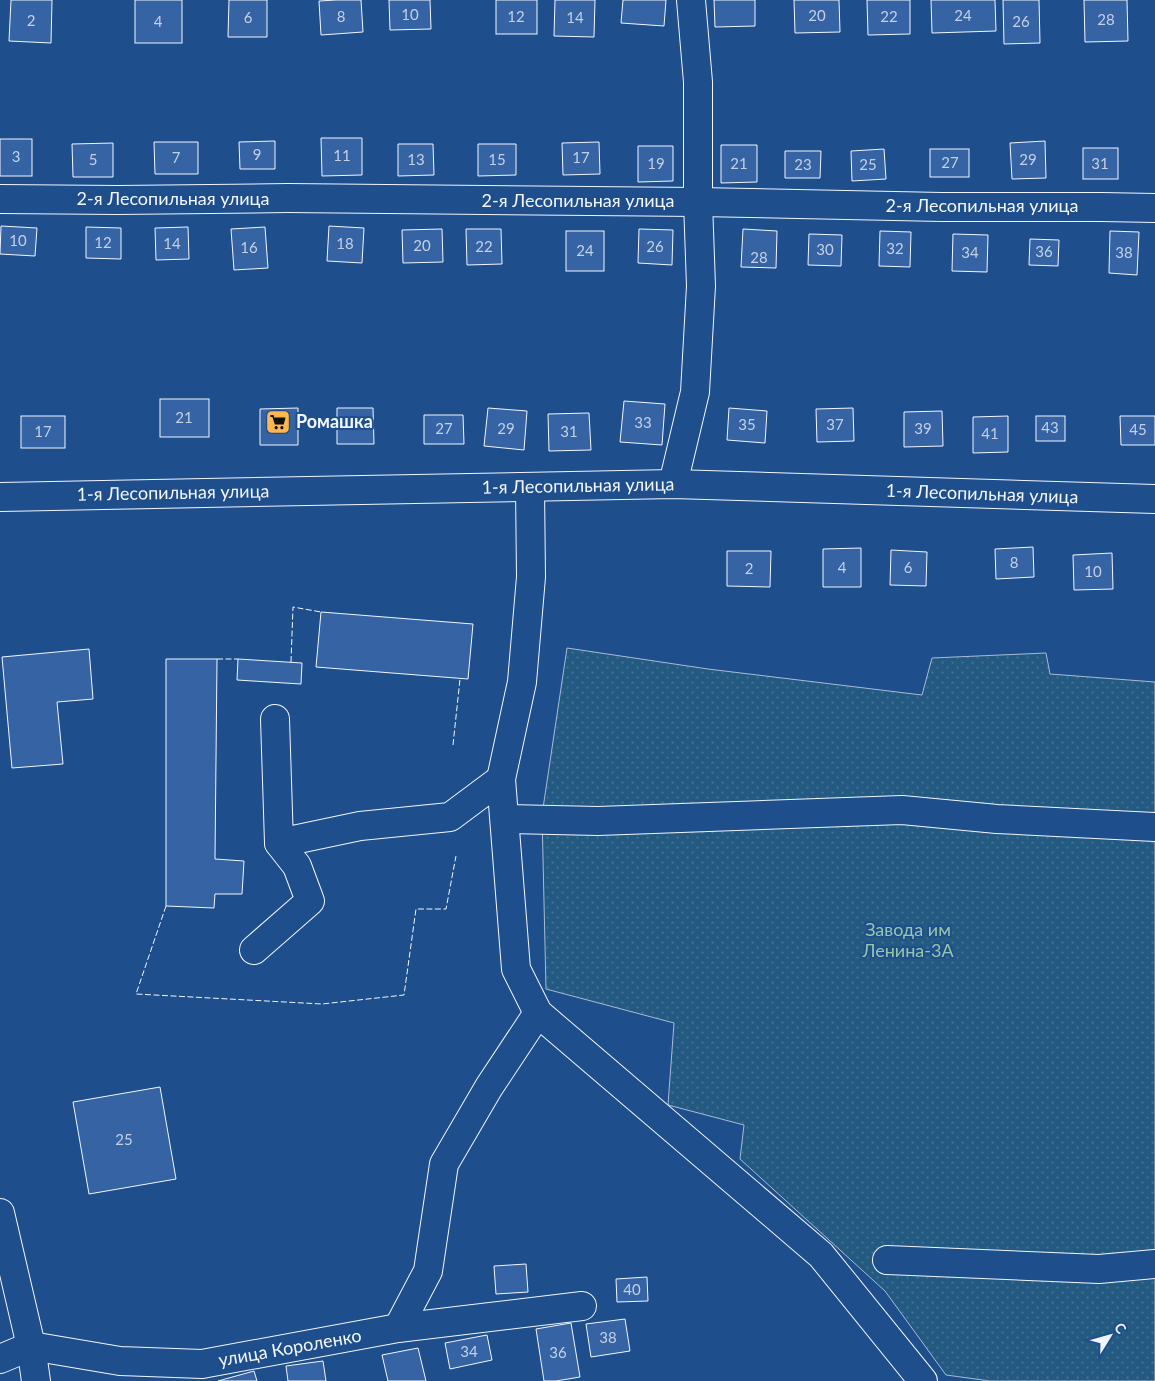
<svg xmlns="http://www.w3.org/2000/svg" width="1155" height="1381" font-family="Lato,sans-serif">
	<defs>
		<pattern id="garden-dots" width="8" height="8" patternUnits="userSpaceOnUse" patternTransform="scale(1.25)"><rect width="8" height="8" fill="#245a82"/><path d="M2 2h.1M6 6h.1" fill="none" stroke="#447295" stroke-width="1.8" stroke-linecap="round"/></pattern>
	</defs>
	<rect width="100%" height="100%" fill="#1f4e8c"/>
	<!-- garden -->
	<path fill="url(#garden-dots)" stroke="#a8bbd7" d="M567 648 708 669 922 695 932 658 1046 653 1050 674 1155 682V1381H990L946 1375 885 1291 740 1159 744 1125 668 1105 674 1023 546 989 542 815Z"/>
	<!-- building -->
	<g fill="#3563a3" stroke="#f2f6ff">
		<path d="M11 0H52L51 43 9 41Z"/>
		<rect x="135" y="0" width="47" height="43"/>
		<path d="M229 0H267V37H228Z"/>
		<path d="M336 0H361L363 32 321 35 319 1Z"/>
		<path d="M389 0H430L431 29 390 30Z"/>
		<rect x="496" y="0" width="41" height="34"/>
		<path d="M555 0H595L594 37 554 36Z"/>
		<path d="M623 0H666L664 26 621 23Z"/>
		<path d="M714 0H755V26L715 27Z"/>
		<path d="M794 0H839L840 32 795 33Z"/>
		<path d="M867 0H910V34L868 35Z"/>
		<path d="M931 0H995L996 31 932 33Z"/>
		<path d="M1003 0H1039L1040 43 1004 44Z"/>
		<path d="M1084 0H1127L1128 41 1085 42Z"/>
		<path d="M321 138H362V175L322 176Z"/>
		<rect x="0" y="139" width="32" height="37"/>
		<path d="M275 141V169H240L239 142Z"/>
		<path d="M1045 141 1046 178 1012 179 1010 143Z"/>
		<path d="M154 142H198V174H155Z"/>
		<path d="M599 142 600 174 563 175 562 143Z"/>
		<path d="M113 143V177H73L72 144Z"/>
		<path d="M398 144H433L434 175 398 176Z"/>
		<path d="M478 144H516V175L478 176Z"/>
		<path d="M721 145H757V182L721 183Z"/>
		<path d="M638 146H673V181L638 182Z"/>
		<rect x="1083" y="148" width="35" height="31"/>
		<path d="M884 149 886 179 852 181 851 151Z"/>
		<rect x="930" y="149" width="39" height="28"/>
		<path d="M785 151H821L820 178H785Z"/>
		<path d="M1 226 37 228 35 256 0 254Z"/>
		<path d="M329 226 364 228 362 263 327 261Z"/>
		<path d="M86 227 121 228V259L86 258Z"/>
		<path d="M188 227 189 259 156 260 155 228Z"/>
		<path d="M265 227 268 268 234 270 231 229Z"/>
		<path d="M442 229 443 262 403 263 402 230Z"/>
		<path d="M466 229H501L502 264 467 265Z"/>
		<path d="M639 229 673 230 672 265 638 263Z"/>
		<path d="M743 229 777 231 776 268 741 267Z"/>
		<rect x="566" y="231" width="38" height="40"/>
		<path d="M880 231 911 232 910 267 879 266Z"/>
		<path d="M1110 231 1139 232 1137 275 1109 273Z"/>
		<path d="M809 234 842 235 841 266 808 265Z"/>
		<path d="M953 234 988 235 987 272 952 271Z"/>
		<path d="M1030 239 1059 240 1058 266 1029 265Z"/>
		<rect x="160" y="399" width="49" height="38"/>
		<path d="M624 401 665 404 662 445 620 442Z"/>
		<path d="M298 408V445H260V409Z"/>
		<path d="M337 408H373L374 444H337Z"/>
		<path d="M488 408 527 411 524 450 484 446Z"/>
		<path d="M729 408 767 411 765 443 727 440Z"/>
		<path d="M853 408 854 441 817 442 816 409Z"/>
		<path d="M942 411 943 446 904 447V412Z"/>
		<path d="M589 413 591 450 549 451 548 414Z"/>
		<path d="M424 415H463L464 444H424Z"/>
		<rect x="21" y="416" width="44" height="32"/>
		<path d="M1008 416V452L973 453V417Z"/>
		<rect x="1036" y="416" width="29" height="25"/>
		<path d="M1120 416H1155V445H1121Z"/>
		<path d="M1033 547 1034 577 996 579 995 549Z"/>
		<path d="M861 548V587H823V549Z"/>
		<path d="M891 550 927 552 926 586 890 585Z"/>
		<path d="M727 551H771L770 587 727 586Z"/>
		<path d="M1112 553 1113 589 1074 590 1073 555Z"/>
		<path d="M321 612 473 624 468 679 316 667Z"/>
		<path d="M89 649 93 699 57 702 63 764 12 768 2 657Z"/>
		<path d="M166 659H217L215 859 244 861 242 894H215L214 908 166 906Z"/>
		<path d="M238 659 302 663 301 684 237 680Z"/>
		<path d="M160 1087 176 1179 89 1194 73 1102Z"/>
		<path d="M526 1264 528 1292 496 1294 494 1266Z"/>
		<path d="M647 1277 648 1301 617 1302 616 1279Z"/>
		<path d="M625 1319 630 1351 591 1357 586 1324Z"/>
		<path d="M571 1323 580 1377 556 1381H544L536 1329Z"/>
		<path d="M487 1335 492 1360 450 1369 445 1343Z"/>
		<path d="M418 1348 426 1381H388L382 1355Z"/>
		<path d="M323 1361 326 1381H288L286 1366Z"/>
		<path d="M254 1371 257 1381H218Z"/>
	</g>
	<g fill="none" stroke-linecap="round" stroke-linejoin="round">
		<defs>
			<g id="minor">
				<path d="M0 199 118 200 288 198 698 202 942 207H1102L1155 208"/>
				<path d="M673 484 695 392 701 286 698 202V82L691 0"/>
				<path d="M530 487 531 577 522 682 501 779 516 969 538 1013 821 1255 923 1381"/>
				<path d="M0 497 673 484 1155 499"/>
				<path d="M275 719 279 843 360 826 450 817 501 779"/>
				<path d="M505 819 598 821 902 810 997 819 1155 827"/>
				<path d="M254 950 310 901 297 866 279 843"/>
				<path d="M0 1213 31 1346 36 1381"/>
				<path d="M887 1260 1099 1269 1155 1264"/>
				<path d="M398 1328 428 1271 444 1164 489 1087 538 1013"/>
				<path d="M0 1359 31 1346 120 1361 202 1364 398 1328 582 1306"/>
			</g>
		</defs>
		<!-- minor casing -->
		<use href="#minor" stroke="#f2f6ff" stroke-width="30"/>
		<!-- minor -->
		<use href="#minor" stroke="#1f4e8c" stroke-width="28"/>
		<!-- fence -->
		<g stroke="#f2f6ff" stroke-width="1" stroke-dasharray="6 2.5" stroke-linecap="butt">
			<path d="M217 659H238"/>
			<path d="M291 662 293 607 321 612"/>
			<path d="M453 745 460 679"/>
			<path d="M166 906 136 994 322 1004 404 995 416 909H446L456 856"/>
		</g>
	</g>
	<!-- icons -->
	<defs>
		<symbol id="supermarket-square" viewBox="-11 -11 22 22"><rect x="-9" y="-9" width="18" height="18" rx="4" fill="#ffb74d" stroke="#1f4e8c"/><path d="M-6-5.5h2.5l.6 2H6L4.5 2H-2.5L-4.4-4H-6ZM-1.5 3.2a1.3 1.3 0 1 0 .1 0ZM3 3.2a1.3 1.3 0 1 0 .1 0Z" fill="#111"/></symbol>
	</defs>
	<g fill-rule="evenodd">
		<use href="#supermarket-square" x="264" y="408" width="28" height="28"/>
	</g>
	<g text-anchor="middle" stroke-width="4" stroke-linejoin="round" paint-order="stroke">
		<!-- number labels -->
		<g font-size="15" fill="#c3d1e8">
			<text x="410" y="20">10</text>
			<text x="817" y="21">20</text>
			<text x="963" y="21">24</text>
			<text x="341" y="22">8</text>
			<text x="516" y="22">12</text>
			<text x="889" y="22">22</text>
			<text x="248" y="23">6</text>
			<text x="575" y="23">14</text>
			<text x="1106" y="25">28</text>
			<text x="31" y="26">2</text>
			<text x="158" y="27">4</text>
			<text x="1021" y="27">26</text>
			<text x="257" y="160">9</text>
			<text x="342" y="161">11</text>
			<text x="16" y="162">3</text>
			<text x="176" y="163">7</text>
			<text x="581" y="163">17</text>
			<text x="93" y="165">5</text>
			<text x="416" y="165">13</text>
			<text x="497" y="165">15</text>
			<text x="1028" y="165">29</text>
			<text x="950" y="168">27</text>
			<text x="656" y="169">19</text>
			<text x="739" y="169">21</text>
			<text x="1100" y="169">31</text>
			<text x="803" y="170">23</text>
			<text x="868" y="170">25</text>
			<text x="18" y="246">10</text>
			<text x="103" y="248">12</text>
			<text x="172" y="249">14</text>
			<text x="345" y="249">18</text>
			<text x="422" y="251">20</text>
			<text x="484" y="252">22</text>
			<text x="655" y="252">26</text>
			<text x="249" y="253">16</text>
			<text x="895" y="254">32</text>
			<text x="825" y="255">30</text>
			<text x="585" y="256">24</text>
			<text x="1044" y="257">36</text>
			<text x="970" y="258">34</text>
			<text x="1124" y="258">38</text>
			<text x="759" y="263">28</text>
			<text x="184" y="423">21</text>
			<text x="643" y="428">33</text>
			<text x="747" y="430">35</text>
			<text x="835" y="430">37</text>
			<text x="1050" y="433">43</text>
			<text x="444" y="434">27</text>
			<text x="506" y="434">29</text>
			<text x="923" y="434">39</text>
			<text x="1138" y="435">45</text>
			<text x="43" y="437">17</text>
			<text x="569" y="437">31</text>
			<text x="990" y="439">41</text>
			<text x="1014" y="568">8</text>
			<text x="842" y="573">4</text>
			<text x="908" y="573">6</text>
			<text x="749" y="574">2</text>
			<text x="1093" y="577">10</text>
			<text x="124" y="1145">25</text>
			<text x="632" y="1295">40</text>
			<text x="608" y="1343">38</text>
			<text x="469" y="1357">34</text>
			<text x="558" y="1358">36</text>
		</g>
		<!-- street labels -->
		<g font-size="18" fill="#f2f6ff" stroke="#1f4e8c">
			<text x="173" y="205">2-я Лесопильная улица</text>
			<text x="578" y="207">2-я Лесопильная улица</text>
			<text x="982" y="212">2-я Лесопильная улица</text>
			<text transform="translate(578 486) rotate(-1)" y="6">1-я Лесопильная улица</text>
			<text transform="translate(173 493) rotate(-1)" y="6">1-я Лесопильная улица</text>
			<text transform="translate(982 494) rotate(2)" y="6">1-я Лесопильная улица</text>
			<text transform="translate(290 1348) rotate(-10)" y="6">улица Короленко</text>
		</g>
		<!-- poi labels -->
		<g font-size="18" font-weight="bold" fill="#f2f6ff" stroke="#1f4e8c" text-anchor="start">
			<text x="296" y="428">Ромашка</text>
		</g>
		<!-- park labels -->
		<g font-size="18" fill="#97c8a6" stroke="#1f4e8c">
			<text x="908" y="936">Завода им<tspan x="908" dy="21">Ленина-3А</tspan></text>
		</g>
	</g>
	<!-- north arrow -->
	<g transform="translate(1110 1336) rotate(53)" stroke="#1f4e8c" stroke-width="4" paint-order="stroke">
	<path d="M0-4L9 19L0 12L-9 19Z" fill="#f2f6ff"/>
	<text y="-8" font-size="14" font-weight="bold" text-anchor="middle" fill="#f2f6ff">С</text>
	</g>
</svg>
